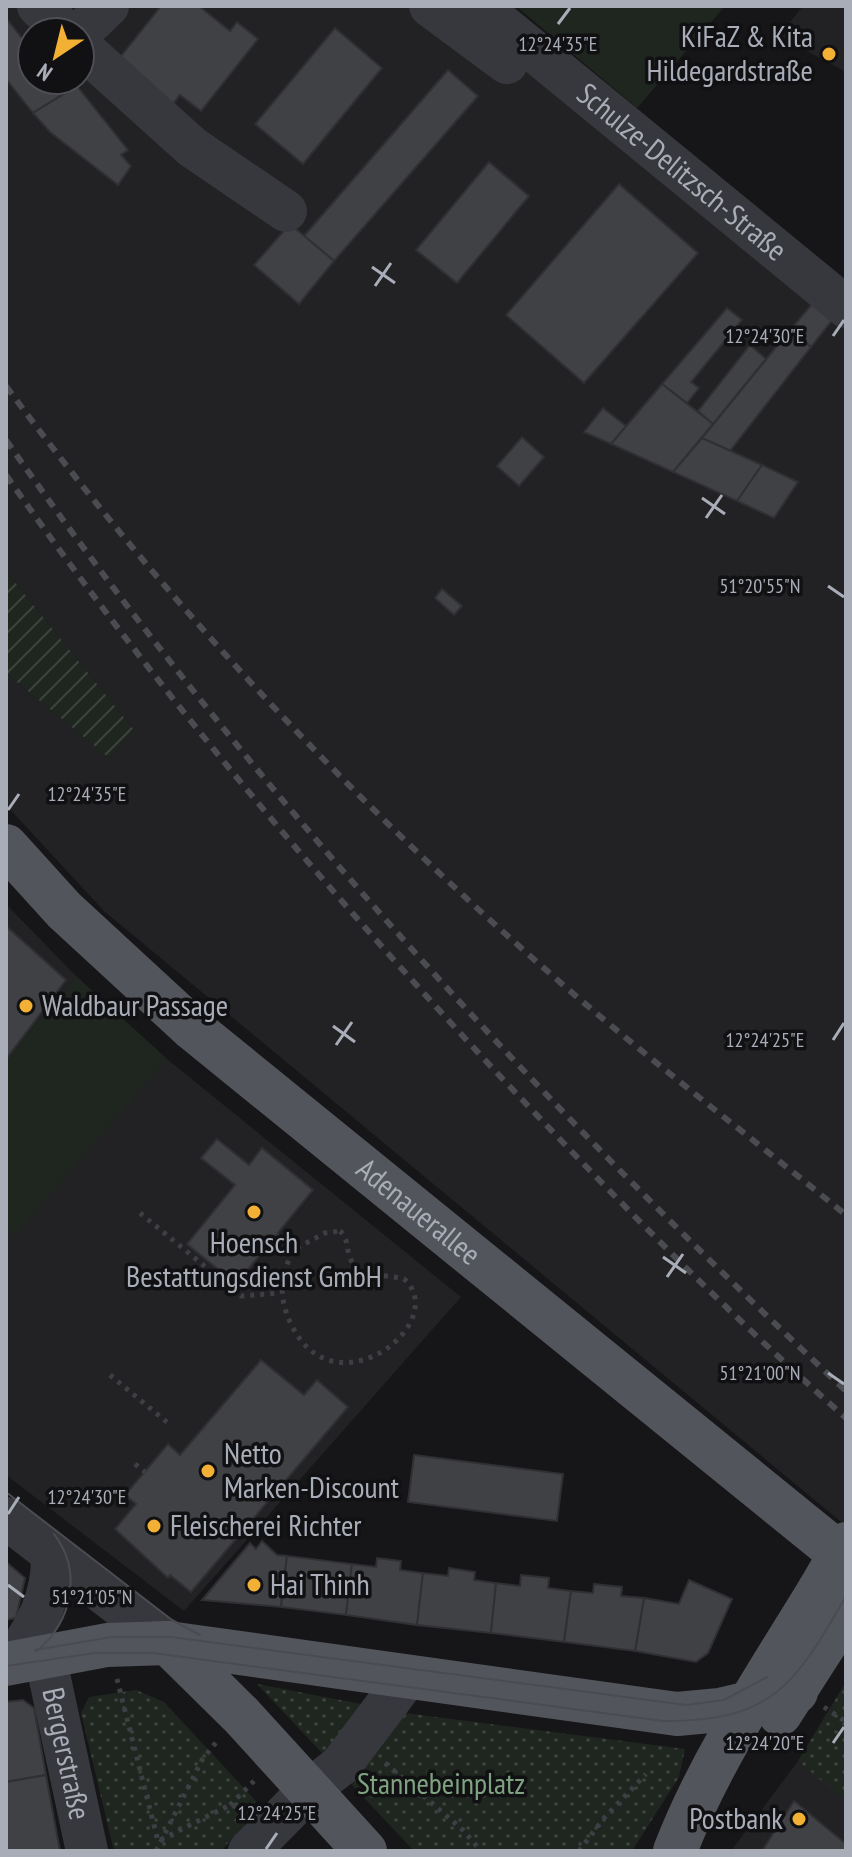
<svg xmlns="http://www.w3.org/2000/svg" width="852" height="1857" font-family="'PT Sans Narrow',sans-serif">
	<defs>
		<pattern id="park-dots" width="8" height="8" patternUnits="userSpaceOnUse" patternTransform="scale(2)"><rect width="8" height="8" fill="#1e261f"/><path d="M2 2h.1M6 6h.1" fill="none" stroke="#3c433d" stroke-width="1.8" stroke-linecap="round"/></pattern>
		<pattern id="garden-furrows" width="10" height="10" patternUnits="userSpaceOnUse" patternTransform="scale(2)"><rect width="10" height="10" fill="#1e261f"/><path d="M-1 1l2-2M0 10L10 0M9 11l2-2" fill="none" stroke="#3c433d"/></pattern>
	</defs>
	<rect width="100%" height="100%" fill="#161618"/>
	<!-- built -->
	<g fill="#222225" fill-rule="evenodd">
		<path d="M6 6H464L846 323V1526L104 911 6 805V673L109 758 134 730 6 571ZM32 32H80V80H32Z"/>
		<path d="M803 6H846V72L779 36Z"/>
		<path d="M6 904 77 977 167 1059 461 1297 184 1611 6 1475Z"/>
		<path d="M846 1682V1851H731L798 1761Z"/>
	</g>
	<!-- grass -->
	<g fill="#1e261f">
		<path d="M516 6H725L637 108Z"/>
		<path d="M77 977 167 1059 15 1236 6 1228V1059Z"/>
	</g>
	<!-- park -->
	<g fill="url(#park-dots)">
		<path d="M846 1682V1801L798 1761Z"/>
		<path d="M257 1684 413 1714 685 1749 679 1777 632 1851H414Z"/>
		<path d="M136 1690 164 1702 256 1801 250 1819 221 1851H114L81 1713 89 1697Z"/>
	</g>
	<!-- garden -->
	<path fill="url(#garden-furrows)" d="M6 571 134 730 109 758 6 673Z"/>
	<!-- building -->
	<g fill="#404145" stroke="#303034" stroke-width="2">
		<path d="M161 6H199L230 31 237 22 258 39 201 111 180 95 173 104 118 60Z"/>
		<path d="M6 18 32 51V80H55L65 93 33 113 6 79Z"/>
		<path d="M335 28 382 68 303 164 255 124Z"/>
		<path d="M448 70 478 96 334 261 304 236Z"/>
		<path d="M77 86 128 150 121 155 131 166 118 185 50 132 33 113Z"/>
		<path d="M489 162 529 196 457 283 416 250Z"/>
		<path d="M619 184 698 253 584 383 506 315Z"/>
		<path d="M290 224 334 261 299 304 254 265Z"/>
		<path d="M813 303 833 319 811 347 790 330Z"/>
		<path d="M727 308 742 320 691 382 699 388 687 403 662 384Z"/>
		<path d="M790 330 811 347 730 451 702 438Z"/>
		<path d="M750 345 766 359 713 424 698 411Z"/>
		<path d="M662 384 713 424 673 472 611 444Z"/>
		<path d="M603 408 626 426 611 444 584 432Z"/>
		<path d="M522 437 544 457 519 486 497 466Z"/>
		<path d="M702 438 762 465 737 501 673 472Z"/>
		<path d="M762 465 798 482 774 518 737 501Z"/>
		<path d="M442 589 462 606 454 615 435 598Z"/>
		<path d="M6 926 66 980 6 1059Z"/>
		<path d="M217 1139 249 1165 262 1148 313 1190 236 1284 187 1244 235 1185 201 1158Z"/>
		<path d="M261 1360 304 1395 317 1380 348 1407 191 1592 170 1575 168 1578 115 1529 136 1504 125 1495 168 1444 180 1455Z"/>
		<path d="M414 1455 563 1474 557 1521 408 1502Z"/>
		<path d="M262 1541 277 1555 287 1556 281 1607 202 1600 250 1543 256 1549Z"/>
		<path d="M287 1556 352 1564 346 1615 281 1607Z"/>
		<path d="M377 1558 401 1561 400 1570 423 1573 417 1625 346 1615 352 1564 376 1567Z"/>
		<path d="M6 1562 25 1578 16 1618 6 1620Z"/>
		<path d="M449 1568 475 1572 474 1580 496 1583 491 1633 417 1625 423 1573 448 1576Z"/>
		<path d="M521 1575 549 1578 548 1588 571 1591 564 1642 491 1633 496 1583 520 1586Z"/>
		<path d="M689 1580 732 1599 708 1653 696 1662 635 1651 644 1598 679 1604Z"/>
		<path d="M594 1584 622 1587 621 1596 644 1598 635 1651 564 1642 571 1591 593 1593Z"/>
		<path d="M23 1700 34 1708 46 1775 6 1782V1702Z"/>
		<path d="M46 1775 60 1851H6V1782Z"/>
		<path d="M794 1801 846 1844V1851H762Z"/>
	</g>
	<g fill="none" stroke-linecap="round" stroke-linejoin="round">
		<!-- path -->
		<g stroke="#3d3f44" stroke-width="5" stroke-dasharray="4 6" stroke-linecap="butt">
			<path d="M140 1213 241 1296 280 1293"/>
			<path d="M340 1231C348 1238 346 1245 349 1255 356 1280 384 1273 404 1279 452 1321 336 1414 292 1326 278 1298 280 1278 293 1250L325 1233Z"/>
			<path d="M276 1235 293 1250"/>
			<path d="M110 1375 168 1423"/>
			<path d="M135 1464 145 1472"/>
			<path d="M117 1679 158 1841 230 1805 244 1809"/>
			<path d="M824 1707 846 1722"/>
			<path d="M385 1763 463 1830 481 1851"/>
			<path d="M230 1805 254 1781"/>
			<path d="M156 1851 202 1760 217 1741"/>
			<path d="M579 1851 604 1818 646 1774"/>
		</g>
		<!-- minor -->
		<g stroke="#37383d" stroke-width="42">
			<path d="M38 6 66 32"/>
			<path d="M430 6 507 63"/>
			<path id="s1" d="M479 6 846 307"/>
			<path d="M80 33 108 6"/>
			<path d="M80 46 192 147 286 211"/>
			<path d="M6 1518 168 1643"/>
			<path id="s2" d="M45 1656 87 1851"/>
			<path d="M11 1663C36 1628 53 1598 52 1554"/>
			<path d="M249 1851 309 1790 341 1765 408 1676"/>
		</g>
		<!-- major -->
		<g stroke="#53555c" stroke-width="44">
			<path id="s3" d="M6 846 64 910 193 1029 846 1559"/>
			<path d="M168 1643 241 1715 365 1851"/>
			<path d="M6 1664 107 1645 168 1643 677 1714 720 1710 796 1692"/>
			<path d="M780 1714 846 1611"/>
			<path d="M675 1851C711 1758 769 1673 820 1589"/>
		</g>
		<!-- tram -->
		<g stroke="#4a4c52" stroke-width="2">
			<path d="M6 1492 172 1620 200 1635"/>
			<path d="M35 1650 112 1637H171L686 1705 724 1700 767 1677"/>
			<path d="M37 1651C72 1621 83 1572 54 1534"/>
			<path d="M6 1666 95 1653H153L663 1721C772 1722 795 1685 846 1596"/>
		</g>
		<!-- rail -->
		<g stroke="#4a4c52" stroke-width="6" stroke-dasharray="10 8" stroke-linecap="butt">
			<path d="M6 386C173 613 369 819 583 1002 669 1075 759 1144 846 1215"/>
			<path d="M6 440C249 788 537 1101 846 1391"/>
			<path d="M6 475C154 687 322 885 498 1074 610 1193 724 1310 846 1418"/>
		</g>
		<!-- major-bridge -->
		<path stroke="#53555c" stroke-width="44" d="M820 1589 846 1544"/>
	</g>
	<!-- ticks -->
	<path fill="none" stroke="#a8adb8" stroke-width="3" d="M558 24 570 8M372 267 395 283M375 286 391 263M833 336 844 320M702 498 725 514M706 518 722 495M828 586 844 597M8 810 19 794M333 1026 355 1042M833 1040 844 1023M336 1045 352 1022M663 1257 686 1273M667 1277 683 1254M828 1373 844 1384M8 1514 19 1497M8 1585 24 1597M833 1743 844 1727M266 1849 277 1833"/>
	<!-- markers -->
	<g fill="#f2b134" stroke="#111113" stroke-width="3">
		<circle cx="829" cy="54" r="8"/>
		<circle cx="26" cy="1006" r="8"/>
		<circle cx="254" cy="1212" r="8"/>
		<circle cx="208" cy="1471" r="8"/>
		<circle cx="154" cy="1526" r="8"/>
		<circle cx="254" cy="1585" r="8"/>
		<circle cx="799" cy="1819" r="8"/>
	</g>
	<g text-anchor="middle" stroke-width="7" stroke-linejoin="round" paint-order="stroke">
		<!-- poi labels -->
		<g font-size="30" fill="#a8adb8" stroke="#111113" text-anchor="start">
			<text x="813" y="47" text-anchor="end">KiFaZ &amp; Kita<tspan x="813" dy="34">Hildegardstraße</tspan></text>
			<text x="42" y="1016">Waldbaur Passage</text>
			<text x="254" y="1253" text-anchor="middle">Hoensch<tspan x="254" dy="34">Bestattungsdienst GmbH</tspan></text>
			<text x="224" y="1464">Netto<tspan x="224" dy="34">Marken-Discount</tspan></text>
			<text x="170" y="1536">Fleischerei Richter</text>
			<text x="270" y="1595">Hai Thinh</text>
			<text x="783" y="1829" text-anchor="end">Postbank</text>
		</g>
		<!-- street labels -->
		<g font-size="30" fill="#a8adb8" stroke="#111113">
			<text dy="10" stroke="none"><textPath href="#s1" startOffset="262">Schulze-Delitzsch-Straße</textPath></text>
			<text dy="10" stroke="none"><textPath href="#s3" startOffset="552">Adenauerallee</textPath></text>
			<text dy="10" stroke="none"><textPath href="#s2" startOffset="100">Bergerstraße</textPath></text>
		</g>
		<!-- park labels -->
		<g font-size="30" fill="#7fa381" stroke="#111113">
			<text x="441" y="1794">Stannebeinplatz</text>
		</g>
	</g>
	<g font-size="20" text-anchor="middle" fill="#a8adb8" stroke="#111113" stroke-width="7" stroke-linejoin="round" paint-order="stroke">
		<text x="558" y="51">12°24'35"E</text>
		<text x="765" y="343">12°24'30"E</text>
		<text x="760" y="593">51°20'55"N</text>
		<text x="87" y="801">12°24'35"E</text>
		<text x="765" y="1047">12°24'25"E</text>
		<text x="760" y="1380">51°21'00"N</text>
		<text x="87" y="1504">12°24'30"E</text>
		<text x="92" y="1604">51°21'05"N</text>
		<text x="765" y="1750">12°24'20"E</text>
		<text x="277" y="1820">12°24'25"E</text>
	</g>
	<!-- border -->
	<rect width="852" height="1857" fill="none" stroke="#a8adb8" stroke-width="16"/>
	<!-- north arrow -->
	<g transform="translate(56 56) rotate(215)"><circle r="38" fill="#111113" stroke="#4d4f55" stroke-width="2"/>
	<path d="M0-6L14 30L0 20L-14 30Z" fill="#f2b134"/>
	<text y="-12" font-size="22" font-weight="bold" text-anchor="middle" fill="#a8adb8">N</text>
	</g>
</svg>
